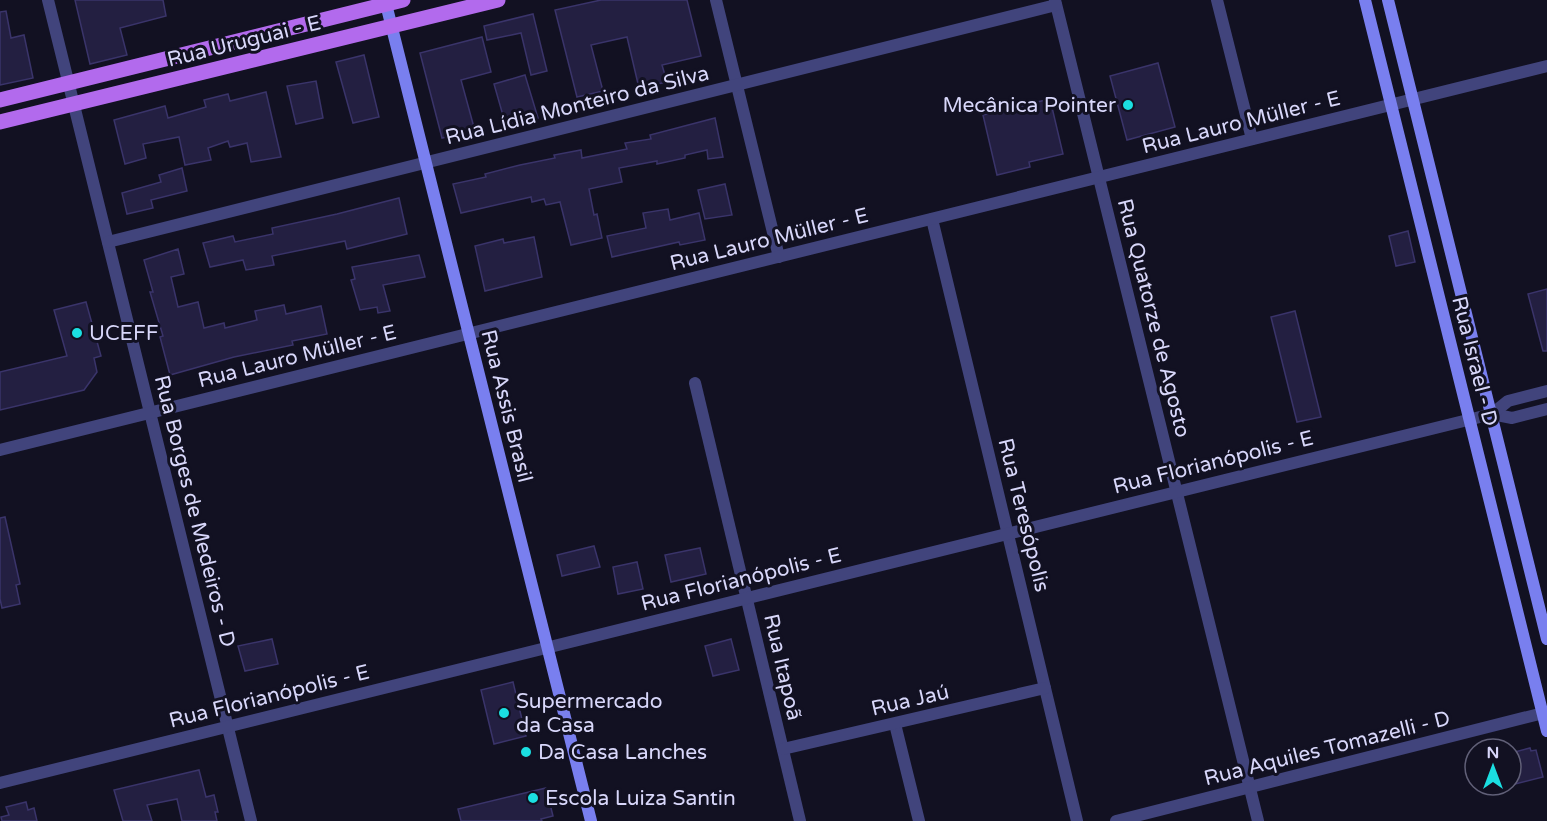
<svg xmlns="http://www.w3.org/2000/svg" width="1547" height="821" font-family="'Varela Round',sans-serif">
	<rect width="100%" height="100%" fill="#121122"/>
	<!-- building -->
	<g fill="#231f41" stroke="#3a346a" stroke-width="1.5">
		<path d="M75 0H163L166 16 120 28 127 55 90 64Z"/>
		<path d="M601 0H687L701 56 662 65 667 82 639 88 627 37 591 45 603 91 577 97 555 10Z"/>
		<path d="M6 11 11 38 24 35 33 78 0 85V12Z"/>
		<path d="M533 14 547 71 531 75 521 33 487 40 484 26Z"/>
		<path d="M482 37 491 72 461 80 475 131 442 138 420 53Z"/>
		<path d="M364 55 379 117 353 123 336 62Z"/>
		<path d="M1158 63 1175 127 1127 140 1110 76Z"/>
		<path d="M525 75 538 118 506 126 494 84Z"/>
		<path d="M316 81 323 118 296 124 287 86Z"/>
		<path d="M266 92 281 157 251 162 247 143 230 147 228 141 208 148 211 160 185 165 179 137 143 144 146 158 125 164 114 120 165 106 168 118 206 107 204 100 228 94 230 101Z"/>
		<path d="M1050 99 1063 154 1029 162 1030 167 997 175 983 115Z"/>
		<path d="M715 118 723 157 708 159 707 150 685 155V158L657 164V161L619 168 622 182 589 189 594 215 597 214 602 238 571 245 560 202 546 205 544 199 532 202 531 197 461 213 453 184 486 177 485 174 520 165 555 158 554 155 581 150 582 158 627 149 625 143 651 139 650 135Z"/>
		<path d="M182 168 187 191 151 200 153 208 127 214 122 193 161 182 159 175Z"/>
		<path d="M725 184 732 215 705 219 698 190Z"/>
		<path d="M399 198 407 234 347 249 345 241 272 256 274 265 246 270 243 260 210 267 203 243 233 236 235 242 273 234 272 228 337 214Z"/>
		<path d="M668 209 670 220 699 213 705 240 680 245 679 242 612 257 607 236 646 228 643 213Z"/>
		<path d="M1408 231 1415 262 1396 266 1389 236Z"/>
		<path d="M534 237 542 277 485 291 475 246 503 239 504 243Z"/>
		<path d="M178 249 184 274 171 277 178 307 198 302 204 328 224 323 225 328 257 320 255 311 284 305 286 314 321 306 327 334 292 341 293 345 234 357 170 375 160 337 163 336 150 292H153L144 260Z"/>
		<path d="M419 255 425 277 383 285 390 311 378 313 377 307 360 310 351 280 355 279 352 267Z"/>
		<path d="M1547 289V351H1543L1528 294Z"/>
		<path d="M86 302 101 356 94 358 97 372 84 390 0 410V372L67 356 54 310Z"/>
		<path d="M1295 311 1321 417 1297 422 1271 317Z"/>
		<path d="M5 517 20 584 16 585 20 604 2 608 0 599V518Z"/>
		<path d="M594 546 600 567 562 576 557 555Z"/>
		<path d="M700 548 706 574 671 582 665 555Z"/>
		<path d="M637 562 643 589 618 594 613 567Z"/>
		<path d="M272 639 278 664 245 671 238 646Z"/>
		<path d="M731 639 739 670 713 676 705 646Z"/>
		<path d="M513 682 526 736 494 744 481 690Z"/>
		<path d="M1530 748 1531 751 1536 750 1543 777 1511 785V753Z"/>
		<path d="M199 770 206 797 214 795 218 812H215L217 821H182L177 799 147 805 152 821H123L114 790Z"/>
		<path d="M546 788 553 816 541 819 542 821H461L458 809Z"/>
		<path d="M26 802 28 810 34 808 37 821H2L1 817 9 815 6 807Z"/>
	</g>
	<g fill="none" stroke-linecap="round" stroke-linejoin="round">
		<!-- street -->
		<g stroke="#41447c" stroke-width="12">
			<path d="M48 0 251 821"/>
			<path d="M716 0 779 257"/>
			<path d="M1055 0 1258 821"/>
			<path d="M1217 0 1252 139"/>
			<path d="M932 219 1077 821"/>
			<path d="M108 242 1056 5"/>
			<path d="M695 383 800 821"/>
			<path d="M1492 414 1512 418 1547 409"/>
			<path d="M0 450 1547 66"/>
			<path d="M895 724 919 821"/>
			<path d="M783 749 1045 688"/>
			<path d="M0 783 1492 414 1508 401 1547 391"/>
			<path d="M1116 821 1547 712"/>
		</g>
		<!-- secondary -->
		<g stroke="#797fef" stroke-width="12">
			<path d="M385 0 591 821"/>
			<path d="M1365 0 1547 731"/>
			<path d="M1388 0 1547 639"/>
		</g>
		<!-- primary -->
		<g stroke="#b26aed" stroke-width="15">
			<path d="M0 100 403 0"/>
			<path d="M0 122 498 0"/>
		</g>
	</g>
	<!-- markers -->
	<g fill="#1bdfe2" stroke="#121122" stroke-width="2">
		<circle cx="1128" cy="105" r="6"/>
		<circle cx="77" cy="333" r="6"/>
		<circle cx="504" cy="713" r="6"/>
		<circle cx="526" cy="752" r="6"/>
		<circle cx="533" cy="798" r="6"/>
	</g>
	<g text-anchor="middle" stroke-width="6" stroke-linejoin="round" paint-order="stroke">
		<!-- street labels -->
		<g font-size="21" fill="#d8d7fa" stroke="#121122">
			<text transform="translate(244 41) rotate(-14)" y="7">Rua Uruguai - E</text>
			<text transform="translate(577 105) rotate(-14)" y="7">Rua Lídia Monteiro da Silva</text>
			<text transform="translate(1241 122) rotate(-14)" y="7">Rua Lauro Müller - E</text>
			<text transform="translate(769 239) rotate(-14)" y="7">Rua Lauro Müller - E</text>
			<text transform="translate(1154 318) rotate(76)" y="7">Rua Quatorze de Agosto</text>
			<text transform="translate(297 356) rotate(-14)" y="7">Rua Lauro Müller - E</text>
			<text transform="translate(1475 361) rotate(76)" y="7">Rua Israel - D</text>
			<text transform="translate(507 406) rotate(76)" y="7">Rua Assis Brasil</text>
			<text transform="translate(1213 462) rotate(-14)" y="7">Rua Florianópolis - E</text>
			<text transform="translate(195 511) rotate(76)" y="7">Rua Borges de Medeiros - D</text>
			<text transform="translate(1024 515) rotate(76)" y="7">Rua Teresópolis</text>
			<text transform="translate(741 579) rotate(-14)" y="7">Rua Florianópolis - E</text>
			<text transform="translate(783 667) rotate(77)" y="7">Rua Itapoã</text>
			<text transform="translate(269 696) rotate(-14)" y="7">Rua Florianópolis - E</text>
			<text transform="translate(910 700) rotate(-13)" y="7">Rua Jaú</text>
			<text transform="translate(1327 748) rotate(-14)" y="7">Rua Aquiles Tomazelli - D</text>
		</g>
		<!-- poi labels -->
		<g font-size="21" fill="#d8d7fa" stroke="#121122" text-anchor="start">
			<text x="1116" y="112" text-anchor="end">Mecânica Pointer</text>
			<text x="89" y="340">UCEFF</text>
			<text x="516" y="708">Supermercado<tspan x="516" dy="24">da Casa</tspan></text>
			<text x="538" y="759">Da Casa Lanches</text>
			<text x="545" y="805">Escola Luiza Santin</text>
		</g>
	</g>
	<!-- north arrow -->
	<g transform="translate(1493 767)"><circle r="28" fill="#121122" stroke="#616078" stroke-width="1.5"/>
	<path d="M0-4.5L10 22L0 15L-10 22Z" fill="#1bdfe2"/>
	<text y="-9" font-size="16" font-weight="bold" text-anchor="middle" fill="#d8d7fa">N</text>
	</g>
</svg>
